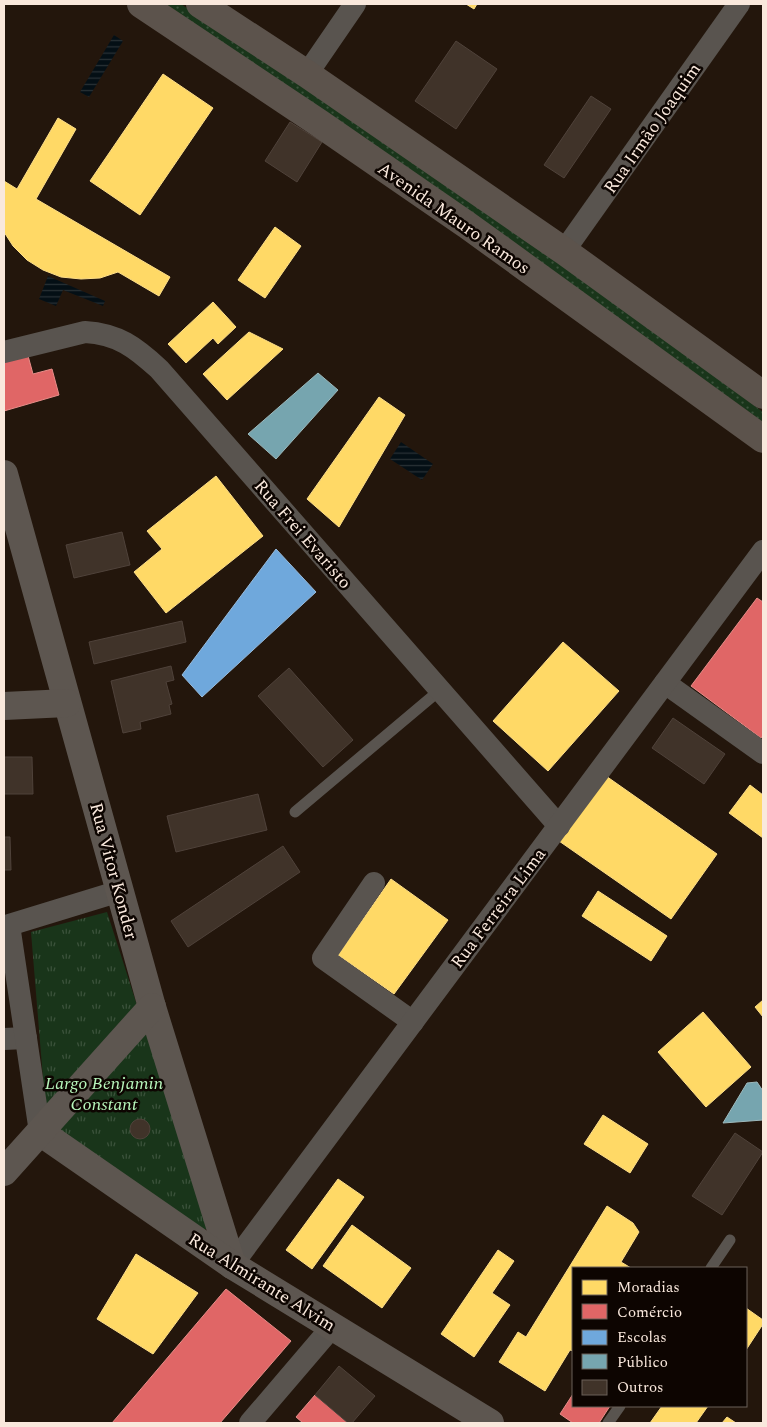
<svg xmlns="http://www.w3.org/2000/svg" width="767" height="1427" font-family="Spectral,serif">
	<defs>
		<pattern id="grass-dots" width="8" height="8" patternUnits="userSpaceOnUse" patternTransform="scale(1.25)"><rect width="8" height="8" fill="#19351a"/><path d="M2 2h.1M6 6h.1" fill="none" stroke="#3b523b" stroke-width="1.8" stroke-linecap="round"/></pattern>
		<pattern id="park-tufts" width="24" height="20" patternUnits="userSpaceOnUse" patternTransform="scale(1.25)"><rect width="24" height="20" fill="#19351a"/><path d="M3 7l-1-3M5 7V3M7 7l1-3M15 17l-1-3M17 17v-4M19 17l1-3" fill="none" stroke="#3b523b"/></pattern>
		<pattern id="water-rules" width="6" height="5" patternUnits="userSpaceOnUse" patternTransform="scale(1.25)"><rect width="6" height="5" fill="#040f15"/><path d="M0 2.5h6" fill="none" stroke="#293236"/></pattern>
	</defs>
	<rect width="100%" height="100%" fill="#23160c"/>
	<!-- grass -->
	<path fill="url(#grass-dots)" d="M166 4H181L344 113 557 260 763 412V422L550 269Z"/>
	<!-- park -->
	<path fill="url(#park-tufts)" d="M107 912 145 1030 210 1219 207 1229H196L47 1127 31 932Z"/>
	<!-- water -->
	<g fill="url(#water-rules)">
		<path d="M114 35 123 41 89 97 80 92Z"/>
		<path d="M48 276 105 301 103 306 63 290 56 306 39 299Z"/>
		<path d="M401 442 433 464 422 480 390 459Z"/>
	</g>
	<!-- homes -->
	<g fill="#ffd966" stroke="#fdde89">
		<path d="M466 4H477L474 9Z"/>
		<path d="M163 74 213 108 140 215 90 181Z"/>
		<path d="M58 118 76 129 36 199 170 277 159 296 118 272 100 278 81 279 61 277 43 270 27 260 13 246 4 232V181L17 189Z"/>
		<path d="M275 227 301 246 265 298 238 280Z"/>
		<path d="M213 302 236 327 218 344 213 338 186 363 168 344Z"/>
		<path d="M249 332 283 349 227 400 203 374Z"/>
		<path d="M379 397 405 415 339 527 307 499Z"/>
		<path d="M216 476 263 536 166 613 134 572 162 549 147 531Z"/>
		<path d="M563 642 619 691 548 771 493 721Z"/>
		<path d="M606 776 717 854 671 919 559 841Z"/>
		<path d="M750 785 763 795V838L729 813Z"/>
		<path d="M391 879 448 920 394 994 338 955Z"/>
		<path d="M598 891 667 936 651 961 582 916Z"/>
		<path d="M763 1000V1017L755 1007Z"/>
		<path d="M703 1012 751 1067 706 1107 658 1052Z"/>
		<path d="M603 1115 648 1144 630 1173 584 1144Z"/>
		<path d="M338 1179 364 1197 312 1269 286 1250Z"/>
		<path d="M607 1206 633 1223 639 1232 621 1262 631 1268H573V1351L570 1350 545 1391 499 1362 518 1332 526 1337Z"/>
		<path d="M352 1225 411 1268 382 1308 323 1266Z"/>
		<path d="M498 1250 514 1261 492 1293 510 1305 474 1357 441 1334Z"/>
		<path d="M136 1254 198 1293 153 1354 97 1319Z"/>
		<path d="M746 1308 763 1320V1324L746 1350Z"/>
		<path d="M662 1406H708L696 1423H650Z"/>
		<path d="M727 1417 736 1423H722Z"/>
	</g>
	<!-- shops -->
	<g fill="#e06666" stroke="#e88d89">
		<path d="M27 352 33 374 52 369 59 395 4 411V359Z"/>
		<path d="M757 598 763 602V735L761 738 691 686Z"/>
		<path d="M226 1289 291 1341 220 1423H112Z"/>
		<path d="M573 1394V1406H610L599 1423H573L560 1414Z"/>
		<path d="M315 1395 348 1423H303L296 1417Z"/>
	</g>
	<!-- schools -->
	<path fill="#6fa8dc" stroke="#98bbdc" d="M276 549 316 592 202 697 182 675Z"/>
	<!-- public -->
	<g fill="#76a5af" stroke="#9db9bc">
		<path d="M318 373 338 390 276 459 248 434Z"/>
		<path d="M757 1082 763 1091V1120L723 1123 747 1083Z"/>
	</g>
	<!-- building -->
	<g fill="#403329" stroke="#4f423a">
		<path d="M456 41 497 69 456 129 415 101Z"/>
		<path d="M591 96 611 109 564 178 544 165Z"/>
		<path d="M290 122 322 142 297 182 265 161Z"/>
		<path d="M122 532 130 565 74 578 66 545Z"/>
		<path d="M182 621 186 642 94 664 89 642Z"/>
		<path d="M171 666 174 680 166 682 172 704 169 705 171 714 140 722 141 729 123 733 111 681Z"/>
		<path d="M289 668 353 740 323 767 258 696Z"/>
		<path d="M673 718 725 754 704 784 652 748Z"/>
		<path d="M4 757H32L33 794H4Z"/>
		<path d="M258 794 267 830 176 852 167 816Z"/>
		<path d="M4 837H10L11 870H4Z"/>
		<path d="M283 846 300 872 188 947 171 921Z"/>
		<circle cx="140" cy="1129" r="10"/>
		<path d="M735 1133 763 1152 722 1215 692 1196Z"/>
		<path d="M339 1366 375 1396 352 1423H348L315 1395Z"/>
	</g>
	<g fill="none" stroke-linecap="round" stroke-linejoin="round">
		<!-- lane -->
		<g stroke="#59544f" stroke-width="11">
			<path d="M295 812 440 690"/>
			<path d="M711 1268 730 1240"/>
			<path d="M608 1423 620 1406"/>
		</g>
		<!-- street -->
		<g stroke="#59544f" stroke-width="22">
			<path d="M307 74 355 4"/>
			<path d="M564 251 739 4"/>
			<path d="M4 352 85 332C118 334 135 347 159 369L559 826"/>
			<path d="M665 683 763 753"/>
			<path d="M374 883 323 958 413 1022"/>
			<path d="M4 1039 26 1038"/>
			<path d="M40 1132 9 925 120 891"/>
			<path d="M232 1265 763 551"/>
			<path d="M250 1423 332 1327"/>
		</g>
		<!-- secondary -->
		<g stroke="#5d5650" stroke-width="28">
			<path d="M4 474 152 1007 232 1265"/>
			<path d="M4 706 67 703"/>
			<path d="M40 1132 232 1265 490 1423"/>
			<path d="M4 1172 152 1007"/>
		</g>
		<!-- primary -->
		<g stroke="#5c534c" stroke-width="28">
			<path d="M141 4 319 123 467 225 763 439"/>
			<path d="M200 4 307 74 564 251 763 395"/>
		</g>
	</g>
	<g text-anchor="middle" stroke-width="5" stroke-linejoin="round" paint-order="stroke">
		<!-- street labels -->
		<g font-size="18" fill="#f9e8dc" stroke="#0d0501">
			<text transform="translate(652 128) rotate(-55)" y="6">Rua Irmão Joaquim</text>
			<text transform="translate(454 218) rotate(35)" y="6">Avenida Mauro Ramos</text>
			<text transform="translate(303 534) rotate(49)" y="6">Rua Frei Evaristo</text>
			<text transform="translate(114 871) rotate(75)" y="6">Rua Vitor Konder</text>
			<text transform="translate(498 908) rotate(-53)" y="6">Rua Ferreira Lima</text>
			<text transform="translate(262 1282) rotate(32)" y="6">Rua Almirante Alvim</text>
		</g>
		<!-- park labels -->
		<g font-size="18" font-style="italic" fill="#b7f6bb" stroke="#0d0501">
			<text x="104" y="1089">Largo Benjamin<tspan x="104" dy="21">Constant</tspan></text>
		</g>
	</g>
	<!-- border -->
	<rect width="767" height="1427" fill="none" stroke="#f9e8dc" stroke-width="10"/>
	<!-- legend -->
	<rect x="572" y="1267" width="175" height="140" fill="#0d0501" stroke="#6b6059"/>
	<rect x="582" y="1280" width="25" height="15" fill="#ffd966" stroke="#6b6059"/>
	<text x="617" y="1292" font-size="15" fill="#f9e8dc">Moradias</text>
	<rect x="582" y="1304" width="25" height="15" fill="#e06666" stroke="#6b6059"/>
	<text x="617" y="1317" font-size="15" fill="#f9e8dc">Comércio</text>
	<rect x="582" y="1330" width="25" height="15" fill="#6fa8dc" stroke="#6b6059"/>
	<text x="617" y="1342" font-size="15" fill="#f9e8dc">Escolas</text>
	<rect x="582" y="1354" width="25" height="15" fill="#76a5af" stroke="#6b6059"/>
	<text x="617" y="1367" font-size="15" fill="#f9e8dc">Público</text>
	<rect x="582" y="1380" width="25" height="15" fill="#403329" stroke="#6b6059"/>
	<text x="617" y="1392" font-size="15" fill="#f9e8dc">Outros</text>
</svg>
